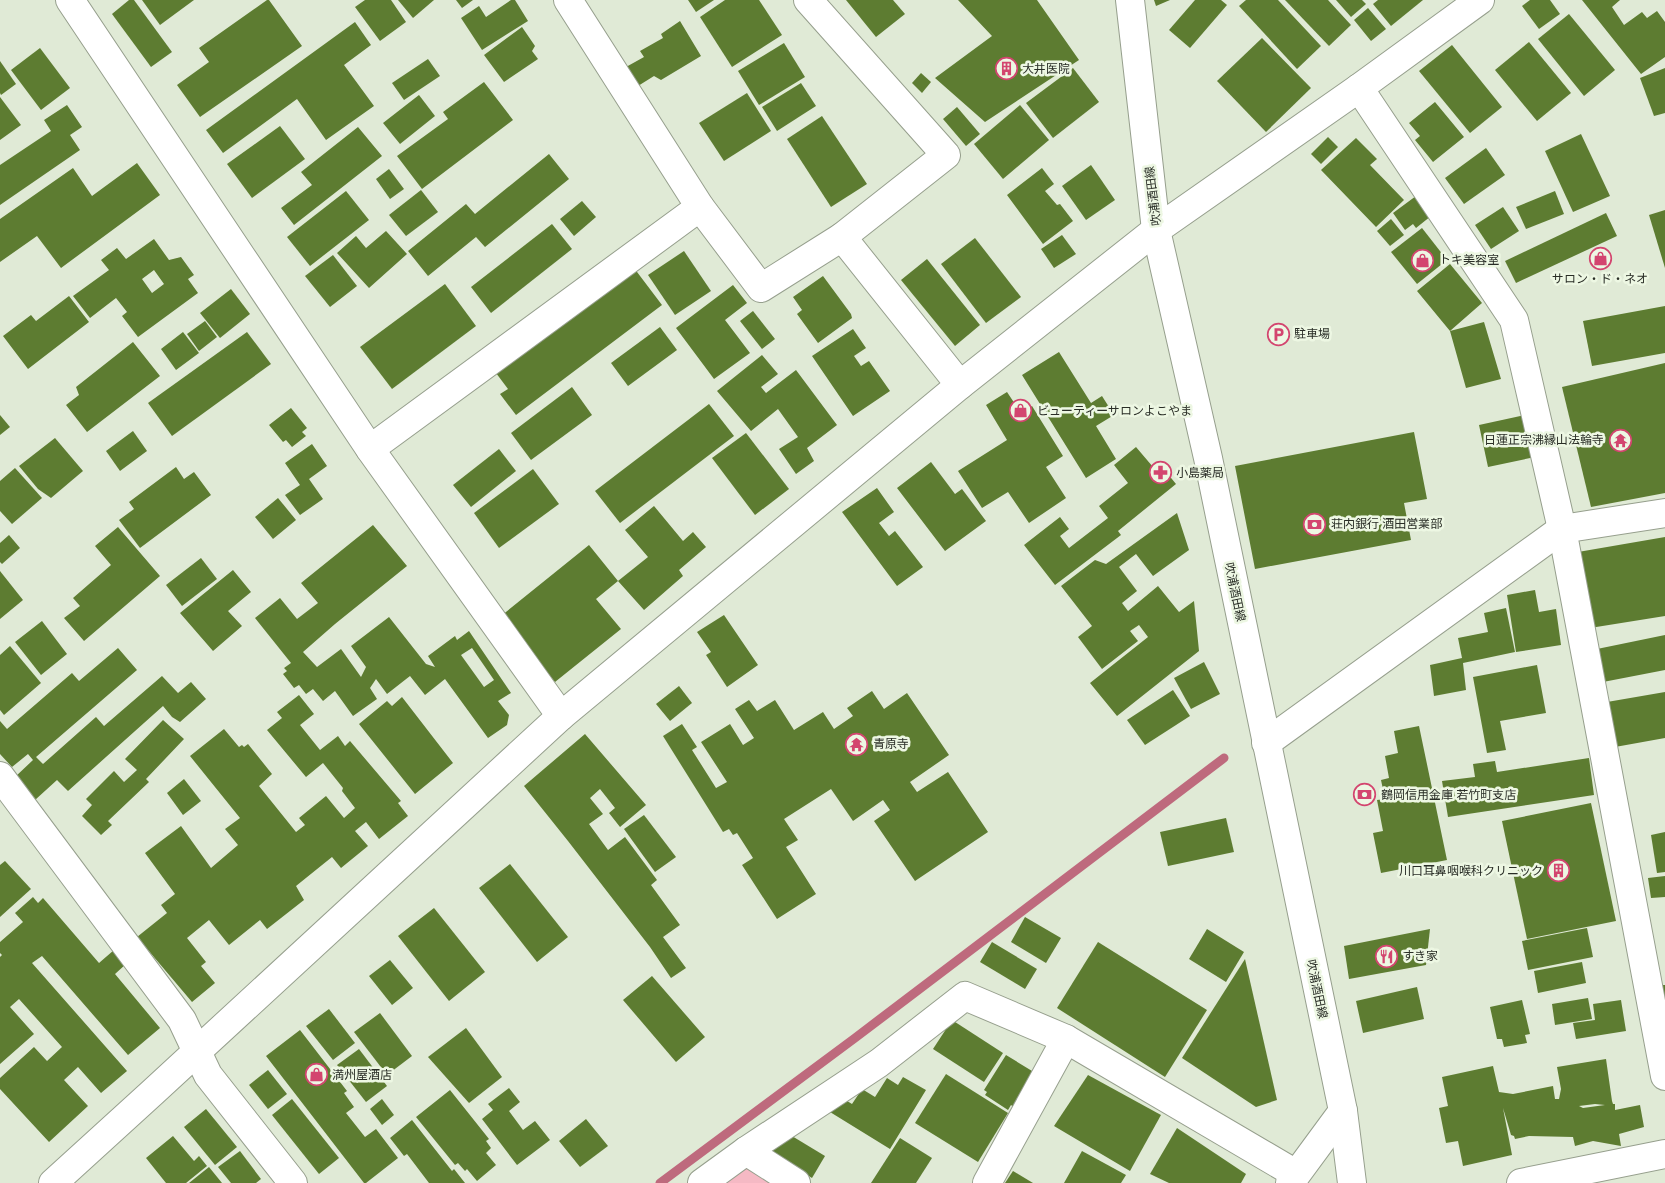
<svg xmlns="http://www.w3.org/2000/svg" width="1665" height="1183" font-family="'DM Sans','Noto Sans JP',sans-serif">
	<rect width="100%" height="100%" fill="#e0ead6"/>
	<!-- green -->
	<path fill="#f5b9c4" d="M745 1165 773 1183H721Z"/>
	<g fill="none" stroke-linecap="round" stroke-linejoin="round">
		<!-- stream -->
		<path stroke="#be6a7d" stroke-width="9" d="M660 1183 855 1038 1224 758"/>
	</g>
	<!-- building -->
	<g fill="#5d7c31" fill-rule="evenodd">
		<path d="M129 0H134L172 52 151 67 112 14Z"/>
		<path d="M142 0H194L160 25Z"/>
		<path d="M267 0H269L302 46 200 117 177 85 209 62 199 48Z"/>
		<path d="M365 0H391L406 22 380 41 355 7Z"/>
		<path d="M398 0H434L413 18Z"/>
		<path d="M456 0H473L462 8Z"/>
		<path d="M511 0H515L528 21 482 50 461 18 479 6 486 17Z"/>
		<path d="M688 0H714L696 12Z"/>
		<path d="M725 0H759L782 35 732 67 700 17Z"/>
		<path d="M846 0H893L905 14 876 37Z"/>
		<path d="M958 0H1037L1079 60 985 122 935 78 992 36Z"/>
		<path d="M1154 0H1170L1156 6Z"/>
		<path d="M1195 0H1221L1227 5 1190 48 1169 30Z"/>
		<path d="M1246 0H1278L1321 46 1297 69 1239 6Z"/>
		<path d="M1285 0H1328L1351 25 1329 46Z"/>
		<path d="M1336 0H1362L1366 4 1351 17Z"/>
		<path d="M1378 0H1423L1391 26 1373 4Z"/>
		<path d="M1530 0H1550L1560 14 1539 29 1522 6Z"/>
		<path d="M1582 0H1620L1612 7 1624 25 1642 12 1647 18 1657 11 1665 22V57L1641 74Z"/>
		<path d="M1368 8 1386 29 1371 41 1354 20Z"/>
		<path d="M1569 14 1615 70 1584 96 1538 39Z"/>
		<path d="M680 21 701 56 661 80 654 76 638 86 626 67 644 57 640 51 663 38 661 34Z"/>
		<path d="M355 22 371 45 344 65 374 106 326 140 297 99 223 153 206 130Z"/>
		<path d="M522 27 535 46 532 51 538 59 504 82 484 55Z"/>
		<path d="M1262 38 1311 88 1266 132 1217 81Z"/>
		<path d="M1529 42 1571 93 1537 121 1495 70Z"/>
		<path d="M784 43 805 77 759 105 738 71Z"/>
		<path d="M1452 45 1502 107 1470 133 1419 71Z"/>
		<path d="M40 48 70 88 41 110 11 70Z"/>
		<path d="M428 59 440 76 404 100 392 83Z"/>
		<path d="M0 61 16 84 1 95 0 93Z"/>
		<path d="M1073 68 1099 102 1053 138 1026 103Z"/>
		<path d="M1665 68V113L1654 116 1640 78Z"/>
		<path d="M921 73 931 82 922 93 912 83Z"/>
		<path d="M484 82 513 120 422 189 397 156 448 119 443 112Z"/>
		<path d="M801 83 816 106 777 131 762 107Z"/>
		<path d="M747 93 771 131 724 161 699 123Z"/>
		<path d="M419 95 435 116 400 144 383 123Z"/>
		<path d="M0 97 21 125 0 140Z"/>
		<path d="M1435 102 1464 137 1433 162 1415 140 1420 136 1409 123Z"/>
		<path d="M67 105 82 127 70 135 80 150 0 205V165L51 131 44 120Z"/>
		<path d="M1020 105 1049 140 1003 179 974 144Z"/>
		<path d="M957 107 980 134 966 146 943 119Z"/>
		<path d="M822 116 867 184 831 207 787 139Z"/>
		<path d="M280 126 305 159 252 198 227 164Z"/>
		<path d="M358 127 382 156 294 225 281 208 312 185 301 172Z"/>
		<path d="M1581 134 1610 196 1573 212 1545 151Z"/>
		<path d="M1328 137 1338 147 1321 164 1311 154Z"/>
		<path d="M1356 138 1377 159 1370 165 1404 200 1376 227 1321 170Z"/>
		<path d="M1486 148 1505 175 1464 204 1445 178Z"/>
		<path d="M549 154 569 179 485 247 476 237 428 276 408 251 466 204 475 214Z"/>
		<path d="M137 163 160 195 61 268 37 236 0 262V219L73 168 92 196Z"/>
		<path d="M1091 165 1115 200 1086 220 1062 186Z"/>
		<path d="M1042 168 1054 184 1045 191 1057 205 1060 204 1073 221 1043 244 1007 195Z"/>
		<path d="M389 169 404 189 390 199 376 179Z"/>
		<path d="M421 190 438 212 406 236 389 215Z"/>
		<path d="M346 191 369 220 310 266 287 237Z"/>
		<path d="M1555 191 1564 214 1526 229 1516 207Z"/>
		<path d="M1416 196 1431 216 1416 228 1413 224 1405 230 1393 213Z"/>
		<path d="M582 201 596 217 574 236 560 219Z"/>
		<path d="M1503 207 1519 231 1491 249 1475 225Z"/>
		<path d="M1665 210V268L1649 215Z"/>
		<path d="M1606 213 1617 236 1516 283 1505 261Z"/>
		<path d="M1391 219 1404 235 1390 246 1377 231Z"/>
		<path d="M552 224 572 249 491 313 471 287Z"/>
		<path d="M1422 228 1447 260 1417 284 1391 252Z"/>
		<path d="M386 231 407 254 369 288 337 253 356 236 366 248Z"/>
		<path d="M1062 235 1076 254 1054 268 1041 249Z"/>
		<path d="M975 238 1021 297 986 323 941 264Z"/>
		<path d="M154 239 169 260 181 257 194 275 188 279 198 293 138 337 122 316 127 312 116 298 90 318 73 296 109 270 101 260 117 248 126 259ZM154 270 164 284 152 293 142 279Z"/>
		<path d="M684 251 711 291 675 315 648 275Z"/>
		<path d="M333 255 357 286 330 307 305 276Z"/>
		<path d="M927 259 980 325 955 346 901 280Z"/>
		<path d="M1450 264 1482 303 1450 331 1484 322 1501 379 1466 388 1450 331 1417 291Z"/>
		<path d="M634 268 662 305 516 415 500 394 508 389 496 373Z"/>
		<path d="M823 276 851 314 852 318 818 343 797 314 802 310 793 297Z"/>
		<path d="M445 284 476 326 392 389 360 347Z"/>
		<path d="M733 285 747 303 725 320 750 353 714 379 676 328Z"/>
		<path d="M231 289 250 314 220 338 200 313Z"/>
		<path d="M69 296 89 322 28 369 3 336 31 315 36 321Z"/>
		<path d="M1665 306V353L1592 366 1583 321Z"/>
		<path d="M753 311 775 339 762 349 740 321Z"/>
		<path d="M205 321 217 337 199 351 187 334Z"/>
		<path d="M660 327 677 350 628 386 611 363Z"/>
		<path d="M853 329 866 348 854 356 861 366 869 361 890 391 853 416 812 356Z"/>
		<path d="M183 332 199 353 176 370 161 349Z"/>
		<path d="M247 332 271 364 172 436 148 403Z"/>
		<path d="M133 342 160 376 87 432 66 405 79 395 76 387Z"/>
		<path d="M1059 352 1091 403 1102 396 1114 415 1096 426 1116 459 1086 478 1022 375Z"/>
		<path d="M762 355 778 374 761 387 766 393 796 370 837 425 807 448 814 461 796 474 779 449 798 437 778 409 751 431 717 391Z"/>
		<path d="M1665 363V493L1591 507 1562 387Z"/>
		<path d="M572 387 592 415 531 460 511 433Z"/>
		<path d="M1007 392 1021 413 1032 406 1063 456 1046 467 1066 498 1029 523 1008 492 982 508 958 471 1007 440 986 405Z"/>
		<path d="M709 404 734 436 620 523 595 491Z"/>
		<path d="M291 408 307 428 302 432 306 436 292 447 286 440 283 442 269 425Z"/>
		<path d="M0 415 10 427 0 435Z"/>
		<path d="M1525 415 1535 457 1488 467 1479 425Z"/>
		<path d="M133 431 147 451 120 471 106 451Z"/>
		<path d="M1414 432 1427 499 1404 503 1411 540 1255 569 1235 466Z"/>
		<path d="M746 433 789 489 755 515 712 458Z"/>
		<path d="M55 438 83 471 51 498 38 489 19 466Z"/>
		<path d="M312 444 327 466 309 479 323 499 300 515 285 495 300 485 285 463Z"/>
		<path d="M1136 447 1153 467 1158 462 1176 484 1118 531 1121 535 1055 585 1024 545 1060 517 1069 529 1060 536 1069 548 1108 518 1099 506 1128 483 1114 465Z"/>
		<path d="M499 449 516 471 471 507 453 485Z"/>
		<path d="M931 462 955 494 962 489 986 521 945 551 897 488Z"/>
		<path d="M176 467 184 479 194 472 211 495 140 548 119 520 134 509 129 502Z"/>
		<path d="M15 468 42 498 12 524 0 511V481Z"/>
		<path d="M533 469 559 504 499 548 474 513Z"/>
		<path d="M877 488 894 512 879 523 889 536 895 531 923 567 897 586 842 512Z"/>
		<path d="M278 498 296 520 273 539 255 517Z"/>
		<path d="M654 506 683 541 693 532 706 547 679 570 683 576 644 610 618 581 648 557 625 530Z"/>
		<path d="M1177 513 1189 550 1153 576 1136 554 1119 567 1137 591 1122 603 1128 611 1158 586 1179 612 1194 601 1199 651 1117 716 1090 683 1148 637 1139 625 1130 631 1138 641 1102 669 1078 637 1092 626 1061 586 1095 560 1106 564Z"/>
		<path d="M373 525 407 566 335 624 303 652 317 667 341 649 361 677 366 667 351 646 389 617 426 664 435 667 428 656 455 636 457 640 469 631 511 693 498 701 509 715 507 725 488 738 445 679 425 695 410 676 387 694 376 679 370 688 377 699 353 716 335 691 323 701 313 689 306 694 299 685 294 688 283 674 287 671 284 668 291 663 255 618 280 598 297 619 318 603 301 583ZM472 648 494 680 484 687 461 655Z"/>
		<path d="M118 527 160 576 84 641 64 618 80 606 73 598 111 565 95 546Z"/>
		<path d="M9 535 20 548 2 564 0 562V543Z"/>
		<path d="M1665 537V616L1590 628 1578 552Z"/>
		<path d="M589 545 618 581 596 599 621 629 555 682 501 616Z"/>
		<path d="M201 558 217 579 182 606 166 585Z"/>
		<path d="M233 570 251 592 228 611 242 626 213 651 180 613Z"/>
		<path d="M0 571 23 600 0 619Z"/>
		<path d="M1535 590 1539 612 1556 609 1561 645 1516 652 1507 595Z"/>
		<path d="M1506 608 1515 652 1463 663 1466 690 1434 696 1430 665 1462 658 1458 638 1488 632 1484 613Z"/>
		<path d="M724 615 758 665 727 687 706 655 711 652 697 632Z"/>
		<path d="M42 621 67 654 41 675 15 642Z"/>
		<path d="M1665 635V670L1603 682 1597 649Z"/>
		<path d="M10 646 41 683 4 715 0 710V655Z"/>
		<path d="M118 648 137 670 36 757 43 764 96 717 104 726 162 676 178 693 191 682 206 699 180 722 172 717 163 706 68 791 57 780 35 800 14 778 33 760 28 754 12 767 0 754V721L7 729 72 673 79 681Z"/>
		<path d="M1204 662 1220 694 1191 709 1174 678Z"/>
		<path d="M1537 665 1546 713 1500 721 1506 750 1487 753 1473 677Z"/>
		<path d="M679 686 692 703 670 721 656 704Z"/>
		<path d="M1173 690 1190 716 1145 745 1127 720Z"/>
		<path d="M872 691 884 709 907 693 949 755 910 782 917 792 948 772 988 832 915 881 874 821 890 810 883 800 853 821 831 789 784 819 798 840 786 847 816 894 777 919 742 865 753 858 737 833 733 835 729 829 723 832 663 736 682 724 697 747 692 750 716 788 727 782 701 742 730 724 743 745 754 738 735 709 749 700 757 711 775 700 794 730 823 712 834 729 853 716 847 708Z"/>
		<path d="M1665 692V738L1615 747 1607 702Z"/>
		<path d="M299 695 314 714 300 725 320 750 338 736 345 746 350 741 401 801 398 803 408 816 379 839 366 822 355 831 368 846 341 868 332 857 296 886 304 900 267 929 260 920 229 945 209 920 187 938 206 962 201 966 215 983 192 1002 137 937 167 913 161 905 175 894 145 853 181 826 211 868 238 845 225 829 240 818 190 756 224 729 239 747 242 745 244 747 248 744 272 774 259 786 296 832 305 825 299 818 326 796 344 818 355 808 342 791 343 788 323 763 306 777 267 730 282 718 277 712Z"/>
		<path d="M402 697 453 763 415 794 359 724 387 701 392 706Z"/>
		<path d="M163 720 184 739 146 779 149 782 108 821 112 825 101 835 82 816 92 805 86 799 114 771 124 782 137 770 125 759Z"/>
		<path d="M1419 726 1447 860 1381 873 1373 833 1383 831 1377 800 1385 799 1381 780 1389 778 1385 756 1398 753 1394 731Z"/>
		<path d="M585 734 646 805 620 827 609 813 615 808 600 789 590 798 603 814 589 824 608 850 625 837 657 880 651 885 680 925 663 937 686 968 671 978 650 947 568 841 524 786Z"/>
		<path d="M1589 758 1594 795 1448 817 1442 781 1475 777 1473 764 1495 761 1497 772Z"/>
		<path d="M184 779 201 801 183 815 167 793Z"/>
		<path d="M1591 803 1616 921 1527 939 1502 821Z"/>
		<path d="M644 815 676 857 655 872 624 829Z"/>
		<path d="M1226 818 1234 852 1168 866 1160 832Z"/>
		<path d="M1665 832V872L1657 873 1651 835Z"/>
		<path d="M5 861 31 889 0 917V865Z"/>
		<path d="M510 864 568 937 537 962 479 888Z"/>
		<path d="M1665 876V897L1651 898 1648 878Z"/>
		<path d="M33 897 38 903 43 898 99 963 114 950 126 964 115 974 160 1028 128 1055 42 956 32 963 127 1071 101 1093 78 1067 64 1080 88 1106 49 1142 0 1089V1078L34 1047 47 1061 62 1047 19 999 10 1007 34 1034 0 1064V957L2 955 0 953V942L23 922 15 913Z"/>
		<path d="M434 908 485 972 449 1001 398 936Z"/>
		<path d="M1025 917 1061 938 1046 963 1011 942Z"/>
		<path d="M1587 928 1593 957 1528 970 1522 941Z"/>
		<path d="M1207 929 1244 952 1226 982 1189 959Z"/>
		<path d="M1430 929 1426 965 1349 979 1344 946Z"/>
		<path d="M992 942 1037 969 1025 989 980 962Z"/>
		<path d="M1098 942 1207 1010 1165 1077 1057 1008Z"/>
		<path d="M1245 959 1277 1100 1256 1107 1182 1058Z"/>
		<path d="M390 960 413 988 392 1005 369 976Z"/>
		<path d="M1582 962 1586 983 1538 993 1534 971Z"/>
		<path d="M652 976 705 1037 676 1062 623 1000Z"/>
		<path d="M1658 985H1665V1007Z"/>
		<path d="M1417 987 1424 1019 1363 1033 1356 1001Z"/>
		<path d="M1588 998 1592 1019 1555 1025 1552 1004Z"/>
		<path d="M1522 1000 1530 1034 1525 1035 1527 1043 1504 1047 1502 1039H1497L1490 1007Z"/>
		<path d="M1621 1000 1626 1031 1576 1039 1573 1023 1595 1020 1593 1004Z"/>
		<path d="M329 1009 355 1043 333 1060 306 1026Z"/>
		<path d="M380 1013 412 1056 387 1075 354 1032Z"/>
		<path d="M952 1020 1003 1053 984 1082 933 1049Z"/>
		<path d="M466 1028 502 1077 469 1103 428 1057Z"/>
		<path d="M300 1030 347 1091 344 1093 354 1107 346 1113 365 1137 376 1129 398 1158 366 1183H364L266 1056Z"/>
		<path d="M359 1049 387 1086 366 1102 337 1065Z"/>
		<path d="M1006 1055 1037 1074 1015 1108 1011 1105 1008 1110 985 1095 987 1092 984 1090Z"/>
		<path d="M1606 1059 1612 1101 1613 1104H1615V1110L1640 1105 1644 1127 1619 1134 1621 1146 1593 1141 1575 1146 1573 1137 1529 1136 1515 1139 1514 1136 1511 1135 1503 1108 1512 1155 1463 1166 1458 1141 1446 1143 1439 1108 1448 1106 1442 1077 1493 1066 1499 1092 1513 1094 1553 1086 1555 1099H1559L1561 1089 1557 1067ZM1595 1104 1605 1105 1583 1108 1579 1106Z"/>
		<path d="M268 1070 287 1094 268 1109 249 1085Z"/>
		<path d="M946 1074 1008 1113 978 1162 915 1123Z"/>
		<path d="M1088 1075 1161 1115 1130 1171 1054 1126Z"/>
		<path d="M903 1077 926 1090 890 1149 830 1112 839 1096 852 1104 862 1089 875 1097 887 1078 898 1085Z"/>
		<path d="M509 1088 520 1102 509 1111 523 1130 535 1121 550 1140 517 1165 482 1119 493 1110 488 1104Z"/>
		<path d="M450 1090 489 1139 486 1141 491 1148 486 1153 496 1165 477 1181 467 1169 465 1171 458 1163 455 1165 416 1117Z"/>
		<path d="M292 1099 339 1158 319 1174 272 1115Z"/>
		<path d="M382 1099 394 1115 382 1125 370 1109Z"/>
		<path d="M206 1109 237 1147 215 1165 184 1127Z"/>
		<path d="M586 1119 608 1146 580 1167 559 1141Z"/>
		<path d="M412 1120 452 1171 454 1169 465 1183H429L407 1154 404 1156 390 1138Z"/>
		<path d="M1177 1128 1246 1174 1241 1183H1169L1150 1174Z"/>
		<path d="M782 1130 825 1156 812 1178 768 1151Z"/>
		<path d="M173 1136 194 1161 199 1156 207 1166 186 1183H166L146 1158Z"/>
		<path d="M900 1138 932 1158 916 1183H871Z"/>
		<path d="M240 1151 261 1179 256 1183H231L218 1167Z"/>
		<path d="M1082 1151 1126 1175 1121 1183H1064Z"/>
		<path d="M209 1167 222 1183H189Z"/>
		<path d="M1013 1171 1033 1183H1005Z"/>
	</g>
	<g fill="none" stroke-linecap="round" stroke-linejoin="round">
		<defs>
			<g id="minor">
				<path d="M70 0 370 449 561 716"/>
				<path d="M568 0 700 207 761 288 842 237 946 155 808 0"/>
				<path d="M1359 88 1514 320 1562 529 1665 1076"/>
				<path d="M842 237 960 385"/>
				<path d="M370 449 700 207"/>
				<path d="M1266 743 1562 529 1665 513"/>
				<path d="M0 776 182 1020 208 1075 293 1183"/>
				<path d="M746 1151 796 1183"/>
				<path d="M53 1183 153 1092 561 716 960 385 1156 230 1359 88 1480 0"/>
				<path d="M702 1183 746 1151 879 1063 965 996 1066 1039 1296 1174"/>
				<path d="M987 1183 1066 1039"/>
				<path d="M1290 1183 1343 1111"/>
				<path d="M1521 1183 1665 1154"/>
			</g>
			<path id="major" d="M1130 0 1156 230 1208 458 1343 1111 1352 1183"/>
		</defs>
		<!-- minor casing -->
		<use href="#minor" stroke="#969f8d" stroke-width="30"/>
		<!-- major casing -->
		<use href="#major" stroke="#969f8d" stroke-width="30"/>
		<!-- minor -->
		<use href="#minor" stroke="#fff" stroke-width="28"/>
		<!-- major -->
		<use href="#major" stroke="#fff" stroke-width="28"/>
	</g>
	<!-- icons -->
	<defs>
		<symbol id="building-ring" viewBox="-11 -11 22 22"><circle r="9.5" fill="#edf7e3" stroke="#d3456f" stroke-width="1.5"/><path d="M-4-6H4V6H1V3H-1V6H-4ZM-2.5-4.3h1.7v1.8h-1.7ZM.8-4.3h1.7v1.8H.8ZM-2.5-1h1.7V.8h-1.7ZM.8-1h1.7V.8H.8Z" fill="#d3456f"/></symbol>
		<symbol id="shop-ring" viewBox="-11 -11 22 22"><circle r="9.5" fill="#edf7e3" stroke="#d3456f" stroke-width="1.5"/><path d="M-5-2.5h2.3a2.7 3.5 0 0 1 5.4 0H5L5.5 6h-11ZM-1.5-2.5h3a1.5 2.3 0 0 0-3 0Z" fill="#d3456f"/></symbol>
		<symbol id="parking-ring" viewBox="-11 -11 22 22"><circle r="9.5" fill="#edf7e3" stroke="#d3456f" stroke-width="1.5"/><path d="M-3.5-5.5H1a3.5 3.5 0 0 1 0 7H-1V5.5H-3.5ZM-1-3.4V-.6H.8a1.4 1.4 0 0 0 0-2.8Z" fill="#d3456f"/></symbol>
		<symbol id="temple-ring" viewBox="-11 -11 22 22"><circle r="9.5" fill="#edf7e3" stroke="#d3456f" stroke-width="1.5"/><path d="M0-6L5-2H3V0L6.5 2.5H4V6H1.5V3h-3V6H-4V2.5H-6.5L-3 0V-2H-5Z" fill="#d3456f"/></symbol>
		<symbol id="pharmacy-ring" viewBox="-11 -11 22 22"><circle r="9.5" fill="#edf7e3" stroke="#d3456f" stroke-width="1.5"/><path d="M-2-6h4v4h4v4h-4v4h-4v-4h-4v-4h4Z" fill="#d3456f"/></symbol>
		<symbol id="bank-ring" viewBox="-11 -11 22 22"><circle r="9.5" fill="#edf7e3" stroke="#d3456f" stroke-width="1.5"/><path d="M-6-4H6V4H-6ZM0-2.3a2.3 2.3 0 1 0 0 4.6a2.3 2.3 0 1 0 0-4.6Z" fill="#d3456f"/></symbol>
		<symbol id="restaurant-ring" viewBox="-11 -11 22 22"><circle r="9.5" fill="#edf7e3" stroke="#d3456f" stroke-width="1.5"/><path d="M-5-6h1v4h1v-4h1v4h1v-4h1v5L-1.5 .5V6h-2V.5L-5-1ZM5-6V6H3V1.5H1.5Q1.5-4 5-6Z" fill="#d3456f"/></symbol>
	</defs>
	<g fill-rule="evenodd">
		<use href="#building-ring" x="994" y="56" width="25" height="25"/>
		<use href="#shop-ring" x="1588" y="246" width="25" height="25"/>
		<use href="#shop-ring" x="1410" y="248" width="25" height="25"/>
		<use href="#parking-ring" x="1266" y="322" width="25" height="25"/>
		<use href="#shop-ring" x="1008" y="398" width="25" height="25"/>
		<use href="#temple-ring" x="1608" y="428" width="25" height="25"/>
		<use href="#pharmacy-ring" x="1148" y="460" width="25" height="25"/>
		<use href="#bank-ring" x="1302" y="512" width="25" height="25"/>
		<use href="#temple-ring" x="844" y="732" width="25" height="25"/>
		<use href="#bank-ring" x="1352" y="782" width="25" height="25"/>
		<use href="#building-ring" x="1546" y="858" width="25" height="25"/>
		<use href="#restaurant-ring" x="1374" y="944" width="25" height="25"/>
		<use href="#shop-ring" x="304" y="1062" width="25" height="25"/>
	</g>
	<g text-anchor="middle" stroke-width="5" stroke-linejoin="round" paint-order="stroke">
		<!-- poi labels -->
		<g font-size="12" fill="#292d26" stroke="#edf7e3" text-anchor="start">
			<text x="1022" y="73">大井医院</text>
			<text x="1439" y="264">トキ美容室</text>
			<text x="1600" y="283" text-anchor="middle">サロン・ド・ネオ</text>
			<text x="1294" y="338">駐車場</text>
			<text x="1037" y="415">ビューティーサロンよこやま</text>
			<text x="1604" y="444" text-anchor="end">日蓮正宗沸縁山法輪寺</text>
			<text x="1176" y="477">小島薬局</text>
			<text x="1331" y="528">荘内銀行 酒田営業部</text>
			<text x="873" y="748">青原寺</text>
			<text x="1381" y="799">鶴岡信用金庫 若竹町支店</text>
			<text x="1543" y="875" text-anchor="end">川口耳鼻咽喉科クリニック</text>
			<text x="1402" y="960">すき家</text>
			<text x="332" y="1079">満州屋酒店</text>
		</g>
		<!-- street labels -->
		<g font-size="12" fill="#292d26" stroke="#edf7e3">
			<text transform="translate(1153 196) rotate(-97)" y="4">吹浦酒田線</text>
			<text transform="translate(1235 592) rotate(78)" y="4">吹浦酒田線</text>
			<text transform="translate(1317 989) rotate(78)" y="4">吹浦酒田線</text>
		</g>
	</g>
</svg>
